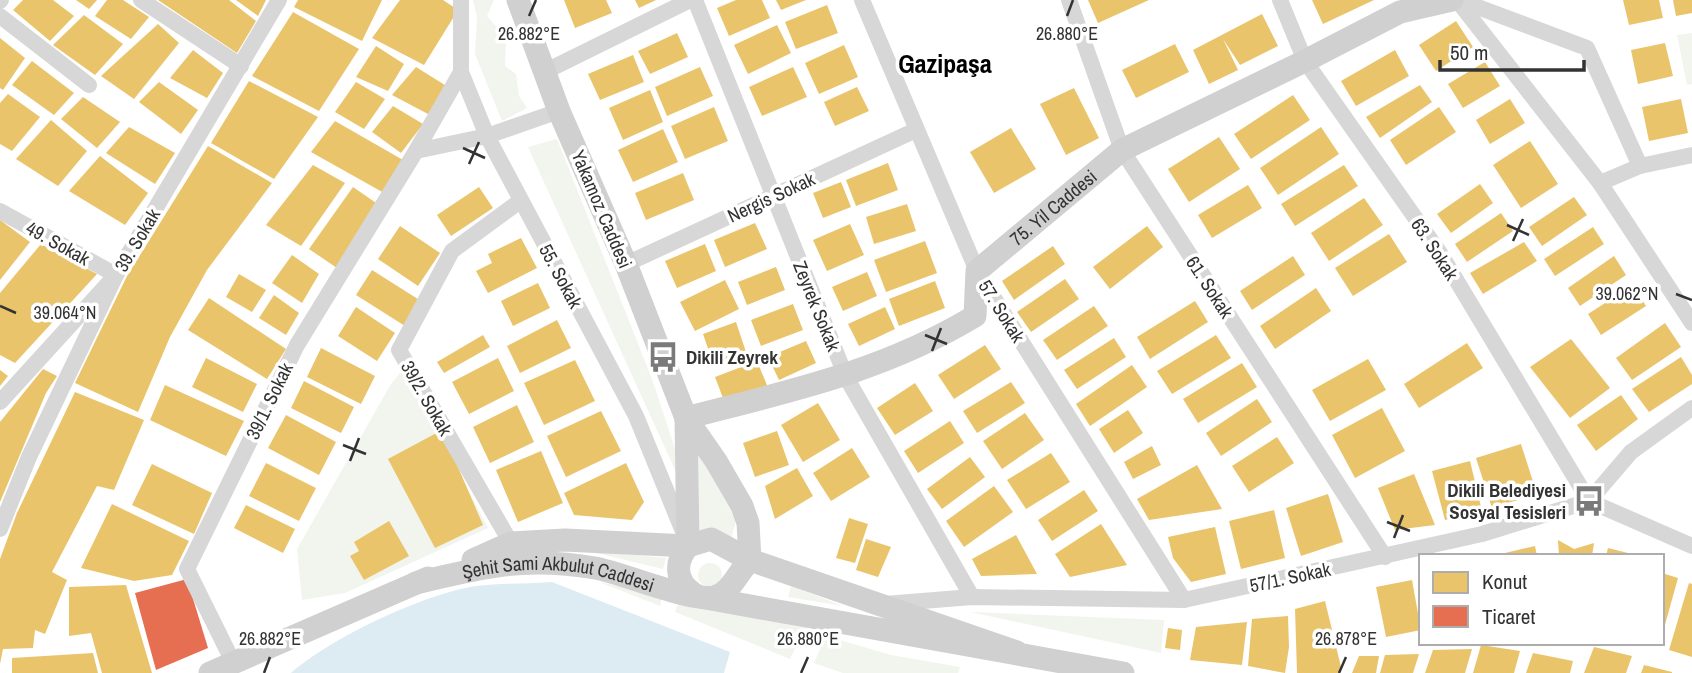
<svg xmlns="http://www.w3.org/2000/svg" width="1692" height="673" font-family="'Archivo Narrow',sans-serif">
	<rect width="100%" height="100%" fill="#fff"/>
	<!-- green -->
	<g fill="#f1f5ed">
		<path d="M473 0H494L487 16 506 38 505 66 516 74 519 96 527 108 502 121 475 54 477 17Z"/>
		<path d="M1692 33V84L1687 85 1677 35Z"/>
		<path d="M557 139 652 379 683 473 677 474 528 147Z"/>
		<path d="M404 368 488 528 345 593 302 600 297 549 391 384Z"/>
		<path d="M696 447 736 521 731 539 697 531Z"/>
		<path d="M584 550 666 558 663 569Z"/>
		<circle cx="710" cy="575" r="12"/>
		<path d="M599 582 662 595 660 606Z"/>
		<path d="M791 586 843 606 788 597Z"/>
		<path d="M680 600 805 628 790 659 675 612Z"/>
		<path d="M970 612 1164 620 1161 653Z"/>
		<path d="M826 636 891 655 960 667 958 673H843L814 663Z"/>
	</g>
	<!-- water -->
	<path fill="#ddebf3" d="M552 582 730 652 724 673H291C333 637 421 595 476 586 501 583 527 584 552 582Z"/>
	<!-- homes -->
	<g fill="#e9c46a">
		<path d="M23 0H53L74 16 50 41 13 10Z"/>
		<path d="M76 0H97L89 9Z"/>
		<path d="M107 0H123L149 17 131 39 95 16Z"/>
		<path d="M158 0H229L256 21 237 53Z"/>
		<path d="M236 0H266L258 16Z"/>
		<path d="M298 0H382L362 41 294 7Z"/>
		<path d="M400 0H443L458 10 424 65 372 38Z"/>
		<path d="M564 0H606L612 13 575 28Z"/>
		<path d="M635 0H656L639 8Z"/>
		<path d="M736 0H762L770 18 729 36 717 8Z"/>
		<path d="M776 0H806L781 10Z"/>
		<path d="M1088 0H1149L1098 23Z"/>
		<path d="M1312 0H1374L1323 24Z"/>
		<path d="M1623 0H1659L1663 18 1629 25Z"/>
		<path d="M1673 0H1692V13L1676 16Z"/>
		<path d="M827 5 838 33 796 49 785 22Z"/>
		<path d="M293 12 359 49 319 111 252 76Z"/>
		<path d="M1262 14 1278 46 1240 65 1223 39 1238 70 1209 84 1193 50Z"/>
		<path d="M84 15 123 44 95 75 53 45Z"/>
		<path d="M1456 21 1473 47 1436 71 1419 45Z"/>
		<path d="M158 24 179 43 134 99 101 76Z"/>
		<path d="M777 25 791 53 748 74 734 45Z"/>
		<path d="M677 33 688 57 650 74 638 51Z"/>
		<path d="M0 38 25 58 3 90 0 88Z"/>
		<path d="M1665 43 1673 76 1638 84 1631 50Z"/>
		<path d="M1175 44 1189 72 1136 98 1122 70Z"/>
		<path d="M844 45 858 77 819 94 805 63Z"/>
		<path d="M376 46 404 64 388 91 356 77Z"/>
		<path d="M193 50 223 73 207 98 170 78Z"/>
		<path d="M1395 50 1409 76 1356 106 1341 81Z"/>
		<path d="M633 55 644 82 600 100 588 74Z"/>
		<path d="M32 61 74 93 54 115 12 85Z"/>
		<path d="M1485 62 1500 86 1463 108 1448 84Z"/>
		<path d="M416 67 448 87 428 114 392 95Z"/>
		<path d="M700 67 713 96 667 116 655 87Z"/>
		<path d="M793 67 807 97 762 116 749 87Z"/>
		<path d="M249 81 318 117 274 179 211 143Z"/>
		<path d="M159 82 198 110 181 134 139 102Z"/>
		<path d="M356 82 385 99 364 129 335 112Z"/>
		<path d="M1420 85 1432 102 1380 138 1366 117Z"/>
		<path d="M857 87 869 111 835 126 824 102Z"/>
		<path d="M1074 88 1099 138 1066 155 1040 104Z"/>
		<path d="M650 90 663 122 623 140 609 108Z"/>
		<path d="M8 94 40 117 12 151 0 144V103Z"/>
		<path d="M1293 95 1310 120 1251 159 1234 134Z"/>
		<path d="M83 97 120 122 97 148 61 119Z"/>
		<path d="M1510 99 1525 123 1490 144 1476 120Z"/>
		<path d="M1681 99 1688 133 1649 141 1642 107Z"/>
		<path d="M393 106 423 124 401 153 372 132Z"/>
		<path d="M714 107 728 141 685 159 671 126Z"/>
		<path d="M1439 107 1456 132 1406 165 1390 140Z"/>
		<path d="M51 120 87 151 58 186 16 159Z"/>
		<path d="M335 121 403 160 384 193 311 152Z"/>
		<path d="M129 127 175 153 155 184 106 153Z"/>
		<path d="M1321 127 1339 154 1278 195 1260 168Z"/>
		<path d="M1011 128 1036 169 994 193 970 152Z"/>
		<path d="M663 129 678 162 633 182 618 150Z"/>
		<path d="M1219 137 1240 169 1189 202 1168 169Z"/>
		<path d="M1530 141 1558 184 1521 208 1493 165Z"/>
		<path d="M208 146 272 183 207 270 170 337 138 412 75 383 127 276Z"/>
		<path d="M100 156 148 193 125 225 69 191Z"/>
		<path d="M888 163 898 190 856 206 846 180Z"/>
		<path d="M313 165 345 183 301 246 266 225Z"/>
		<path d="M1344 165 1358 186 1295 226 1281 204Z"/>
		<path d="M683 173 694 200 646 220 635 193Z"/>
		<path d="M841 182 851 207 823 218 813 193Z"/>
		<path d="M1480 184 1493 203 1451 233 1437 214Z"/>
		<path d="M1248 185 1262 208 1212 238 1198 215Z"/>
		<path d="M353 187 379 205 337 268 309 249Z"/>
		<path d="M479 187 493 208 451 236 437 215Z"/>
		<path d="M1574 197 1587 215 1542 246 1529 227Z"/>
		<path d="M1364 198 1383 225 1329 261 1311 233Z"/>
		<path d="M907 204 916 231 874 244 866 217Z"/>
		<path d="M1501 213 1513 231 1467 262 1455 244Z"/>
		<path d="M0 220 30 242 0 280Z"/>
		<path d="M755 223 767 249 725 267 714 240Z"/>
		<path d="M850 224 864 255 827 271 813 240Z"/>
		<path d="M400 226 440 253 418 286 378 259Z"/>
		<path d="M1147 226 1163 247 1110 289 1093 267Z"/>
		<path d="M1593 227 1604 244 1555 276 1544 259Z"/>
		<path d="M1389 234 1407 262 1353 296 1335 268Z"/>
		<path d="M521 238 537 268 488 293 476 271 492 263 488 254Z"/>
		<path d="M925 241 937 273 886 292 874 260Z"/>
		<path d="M1524 242 1537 261 1483 294 1470 273Z"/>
		<path d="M41 244 97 274 15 363 0 355V293Z"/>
		<path d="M705 244 716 271 677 288 665 261Z"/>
		<path d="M1053 246 1065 264 1014 300 1002 281Z"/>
		<path d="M292 255 319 274 302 303 272 283Z"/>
		<path d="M1293 256 1305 275 1252 310 1240 291Z"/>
		<path d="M1614 256 1626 275 1580 306 1568 288Z"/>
		<path d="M776 267 785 290 747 305 738 282Z"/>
		<path d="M372 270 421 301 405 326 356 295Z"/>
		<path d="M867 272 877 296 843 311 832 287Z"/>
		<path d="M239 274 266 290 252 312 226 297Z"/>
		<path d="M1065 279 1079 299 1031 332 1017 312Z"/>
		<path d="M725 280 739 309 695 331 680 302Z"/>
		<path d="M935 281 945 308 899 326 889 299Z"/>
		<path d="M538 283 550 308 513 326 501 301Z"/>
		<path d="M1633 285 1646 306 1601 335 1588 314Z"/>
		<path d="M1316 288 1331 311 1275 349 1260 326Z"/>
		<path d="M274 295 299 313 286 335 259 318Z"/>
		<path d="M209 298 286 349 267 379 188 330Z"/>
		<path d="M1195 301 1208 322 1150 359 1137 337Z"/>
		<path d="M793 304 803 330 761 346 751 320Z"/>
		<path d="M1094 306 1108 326 1057 360 1043 340Z"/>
		<path d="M356 307 395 333 377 361 338 336Z"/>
		<path d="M885 307 895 329 859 346 848 324Z"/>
		<path d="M557 320 571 348 520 373 507 346Z"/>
		<path d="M736 322 746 352 713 363 703 334Z"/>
		<path d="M1665 323 1681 347 1632 380 1616 358Z"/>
		<path d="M483 335 490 347 444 373 437 362Z"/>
		<path d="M1216 335 1231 358 1172 394 1157 371Z"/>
		<path d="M1114 338 1126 357 1077 389 1064 370Z"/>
		<path d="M1571 339 1610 388 1570 418 1530 367Z"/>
		<path d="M806 341 816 363 779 380 768 357Z"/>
		<path d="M1467 343 1483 368 1419 408 1404 384Z"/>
		<path d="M985 345 1001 369 954 399 938 375Z"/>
		<path d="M321 348 375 376 361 404 307 377Z"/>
		<path d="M1681 357 1692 375V384L1649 412 1632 389Z"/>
		<path d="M206 358 257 384 243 412 192 387Z"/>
		<path d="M498 358 514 391 469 414 452 382Z"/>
		<path d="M1368 359 1386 390 1330 421 1312 390Z"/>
		<path d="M575 360 595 401 544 425 524 383Z"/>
		<path d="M757 361 769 390 726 406 715 377Z"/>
		<path d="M1242 363 1257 387 1198 423 1183 399Z"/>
		<path d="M1132 365 1147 387 1090 426 1076 404Z"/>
		<path d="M43 369 57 376 46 393 0 502V422Z"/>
		<path d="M0 370 8 376 0 386Z"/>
		<path d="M304 381 354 407 341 433 291 408Z"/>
		<path d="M1011 382 1025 403 977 433 963 411Z"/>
		<path d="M915 383 933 411 895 435 877 408Z"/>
		<path d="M165 385 244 421 226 456 150 420Z"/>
		<path d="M75 392 144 420 114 490 97 486 52 572 67 580 45 634 35 630 33 648 3 649 0 664V559L17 513Z"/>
		<path d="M1621 395 1638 419 1596 451 1577 425Z"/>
		<path d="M1257 399 1272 422 1221 456 1206 433Z"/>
		<path d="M818 403 840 440 803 462 781 425Z"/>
		<path d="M517 405 534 442 490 463 473 427Z"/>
		<path d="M1382 408 1405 451 1355 478 1332 435Z"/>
		<path d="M1128 410 1143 433 1114 453 1099 429Z"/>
		<path d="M601 411 621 451 566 477 547 436Z"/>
		<path d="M1025 413 1044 440 1002 469 983 441Z"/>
		<path d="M286 415 336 442 319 475 268 448Z"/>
		<path d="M950 421 964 443 918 473 904 451Z"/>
		<path d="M442 430 483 525 435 548 388 459Z"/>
		<path d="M777 431 789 465 755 477 743 443Z"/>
		<path d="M1277 437 1294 463 1249 492 1232 466Z"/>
		<path d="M1521 444 1537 494 1492 508 1476 458Z"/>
		<path d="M1152 446 1161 465 1133 479 1124 462Z"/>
		<path d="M852 448 870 477 831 501 813 473Z"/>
		<path d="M541 451 563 503 518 522 496 470Z"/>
		<path d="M1051 453 1070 482 1026 509 1007 480Z"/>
		<path d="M970 457 985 477 942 509 927 489Z"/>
		<path d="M1470 461 1482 511 1445 520 1432 471Z"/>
		<path d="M266 463 316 488 299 521 249 496Z"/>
		<path d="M626 463 644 502 632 520 574 515 564 493Z"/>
		<path d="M152 464 212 493 194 534 132 505Z"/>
		<path d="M1197 465 1222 509 1149 520 1137 499Z"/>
		<path d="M797 468 813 496 775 519 765 486Z"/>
		<path d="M1414 474 1435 525 1395 530 1378 488Z"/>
		<path d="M994 486 1013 512 964 547 946 521Z"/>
		<path d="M1084 490 1098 511 1052 541 1038 520Z"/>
		<path d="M1328 494 1343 542 1301 556 1286 508Z"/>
		<path d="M112 504 189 541 172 575 134 581 81 568Z"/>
		<path d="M246 505 295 529 283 553 234 528Z"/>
		<path d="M1274 510 1285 558 1241 569 1229 521Z"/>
		<path d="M849 518 868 524 855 563 836 558Z"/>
		<path d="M389 521 409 556 364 580 350 556 359 551 354 542Z"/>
		<path d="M1101 524 1127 565 1070 577 1055 554Z"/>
		<path d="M1215 527 1226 574 1191 582 1173 558 1168 537Z"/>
		<path d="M1016 535 1037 574 981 576 972 559Z"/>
		<path d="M866 539 891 547 878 577 856 570Z"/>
		<path d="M1558 540 1574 549 1594 543 1592 556H1559Z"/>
		<path d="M1535 546 1537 556H1506L1505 553Z"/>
		<path d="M1608 548 1636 555V556H1606Z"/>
		<path d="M1662 573 1678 578 1663 632H1662Z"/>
		<path d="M1412 580 1421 630 1386 637 1376 587Z"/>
		<path d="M1689 583 1692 584V657L1669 650Z"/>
		<path d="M126 585 152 673H102L91 633 69 636V587Z"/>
		<path d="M1325 601 1341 667 1339 673H1297L1295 609Z"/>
		<path d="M1288 616 1289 647 1285 673 1248 666 1252 619Z"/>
		<path d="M1247 622 1242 665 1190 660 1196 627Z"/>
		<path d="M1168 628 1182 630 1180 650 1165 648Z"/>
		<path d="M1481 645 1520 651 1514 673H1473Z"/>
		<path d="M1594 647 1632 656 1626 673H1584Z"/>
		<path d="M1472 649 1465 673H1425L1433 650Z"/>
		<path d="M93 653 98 673H12V658Z"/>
		<path d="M1533 653 1573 661 1570 673H1526Z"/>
		<path d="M1419 654 1413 673H1380L1385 655Z"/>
		<path d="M1359 656H1379L1376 673H1352Z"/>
		<path d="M1644 665 1672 672V673H1641Z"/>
	</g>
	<!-- shops -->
	<path fill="#e76f51" d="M187 579 208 648 156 670 135 593Z"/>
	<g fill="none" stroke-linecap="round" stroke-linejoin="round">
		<!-- street -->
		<g stroke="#d7d7d7" stroke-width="16">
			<path d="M141 0 241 66"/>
			<path d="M461 0V72L487 136 636 416 684 534"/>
			<path d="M695 0 846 377 972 597"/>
			<path d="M862 0 977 271 1184 600"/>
			<path d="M1069 0 1122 150 1385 557"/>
			<path d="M1280 0 1305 61 1440 253 1589 501"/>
			<path d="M1457 0 1600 183 1692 323"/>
			<path d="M1459 0 1587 48 1640 166"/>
			<path d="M0 1 1 0"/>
			<path d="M0 16 89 85"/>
			<path d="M544 72 690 0"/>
			<path d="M416 151 461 72"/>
			<path d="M1600 183 1640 166 1692 155"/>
			<path d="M0 211 116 275 0 402"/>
			<path d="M626 264 916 130"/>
			<path d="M1589 501 1631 452 1692 408"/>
			<path d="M0 529 29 457 116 275 279 0"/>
			<path d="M511 543 399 350 452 251 520 201"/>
			<path d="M885 604 972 597 1184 600 1482 534 1589 501 1692 546"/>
			<path d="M233 662 187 569 297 345 416 151 487 136 559 111"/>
		</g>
		<!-- secondary -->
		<g stroke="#d0d0d0" stroke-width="23">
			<path id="s1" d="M686 418C789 391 882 372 975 316L977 271 1122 150 1305 61 1400 12 1452 0"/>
			<path d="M686 418 688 546"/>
			<path d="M473 560 511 543 565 540 688 546"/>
			<path id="s2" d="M416 583C482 567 525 556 595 568 623 573 690 602 714 597 731 593 738 572 750 560L748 523 742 506 716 461 686 418 626 264 559 111 518 0"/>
			<path d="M1017 652 750 560 711 539 688 546C672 565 677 587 700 597L1123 673"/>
			<path d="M210 673 428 578"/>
		</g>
	</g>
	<!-- ticks -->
	<path fill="none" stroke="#333" stroke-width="2.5" d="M529 16 536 0M1067 16 1073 0M463 148 485 158M469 164 479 142M1507 225 1529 235M1513 241 1523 219M1676 294 1692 300M0 306 16 313M925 335 947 344M932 351 941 328M343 445 366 454M350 461 359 438M1387 522 1410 531M1394 538 1403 515M264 673 270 657M801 673 808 657M1339 673 1346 657"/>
	<!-- icons -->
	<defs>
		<symbol id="bus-bare" viewBox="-9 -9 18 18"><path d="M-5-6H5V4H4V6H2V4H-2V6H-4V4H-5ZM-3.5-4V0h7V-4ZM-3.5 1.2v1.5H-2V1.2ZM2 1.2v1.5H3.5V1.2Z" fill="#7a7a7a" stroke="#fff" stroke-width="2.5" paint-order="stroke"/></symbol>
	</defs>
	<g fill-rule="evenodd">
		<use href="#bus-bare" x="641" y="335" width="44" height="44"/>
		<use href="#bus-bare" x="1567" y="479" width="44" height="44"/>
	</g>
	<g text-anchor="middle" stroke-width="7" stroke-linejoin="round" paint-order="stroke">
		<!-- street labels -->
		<g font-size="19" fill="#333" stroke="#fff">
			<text transform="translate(771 197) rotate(-25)" y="7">Nergis Sokak</text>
			<text dy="7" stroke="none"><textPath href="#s1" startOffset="452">75. Yil Caddesi</textPath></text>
			<text transform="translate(602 209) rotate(67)" y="7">Yakamoz Caddesi</text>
			<text transform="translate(137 240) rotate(-59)" y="7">39. Sokak</text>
			<text transform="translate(58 243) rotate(29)" y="7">49. Sokak</text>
			<text transform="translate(1435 249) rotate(57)" y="7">63. Sokak</text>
			<text transform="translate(561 276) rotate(62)" y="7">55. Sokak</text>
			<text transform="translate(1210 287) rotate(57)" y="7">61. Sokak</text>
			<text transform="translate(817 306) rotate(68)" y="7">Zeyrek Sokak</text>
			<text transform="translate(1002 311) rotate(58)" y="7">57. Sokak</text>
			<text transform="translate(427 398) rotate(60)" y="7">39/2. Sokak</text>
			<text transform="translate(269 401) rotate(-64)" y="7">39/1. Sokak</text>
			<text transform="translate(1290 577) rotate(-12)" y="7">57/1. Sokak</text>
			<text dy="7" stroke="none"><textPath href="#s2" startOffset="145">Şehit Sami Akbulut Caddesi</textPath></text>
		</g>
		<!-- poi labels -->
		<g font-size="19" font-weight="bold" fill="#333" stroke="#fff" text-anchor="start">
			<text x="686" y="364">Dikili Zeyrek</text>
			<text x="1566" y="497" text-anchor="end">Dikili Belediyesi<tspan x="1566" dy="22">Sosyal Tesisleri</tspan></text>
		</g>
		<!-- district labels -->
		<g font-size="26" font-weight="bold" fill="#000" stroke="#fff">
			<text x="945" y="73">Gazipaşa</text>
		</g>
	</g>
	<g font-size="18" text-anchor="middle" fill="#333" stroke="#fff" stroke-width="7" stroke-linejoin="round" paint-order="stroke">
		<text x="529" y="40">26.882°E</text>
		<text x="1067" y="40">26.880°E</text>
		<text x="1627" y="300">39.062°N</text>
		<text x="65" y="319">39.064°N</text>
		<text x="270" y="645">26.882°E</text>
		<text x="808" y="645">26.880°E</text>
		<text x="1346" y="645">26.878°E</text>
	</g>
	<!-- legend -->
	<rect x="1419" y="554" width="245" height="91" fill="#ffffff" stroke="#adadad" stroke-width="2"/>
	<rect x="1433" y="572" width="35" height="21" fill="#e9c46a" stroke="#adadad" stroke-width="2"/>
	<text x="1482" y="589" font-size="21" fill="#333333">Konut</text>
	<rect x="1433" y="606" width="35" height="21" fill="#e76f51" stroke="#adadad" stroke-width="2"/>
	<text x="1482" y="624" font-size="21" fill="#333333">Ticaret</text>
	<!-- scale -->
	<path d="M1440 60v10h144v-10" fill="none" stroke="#333333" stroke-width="3.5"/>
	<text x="1450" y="60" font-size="21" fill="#333333" stroke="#ffffff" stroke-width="5" paint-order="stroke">50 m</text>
</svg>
